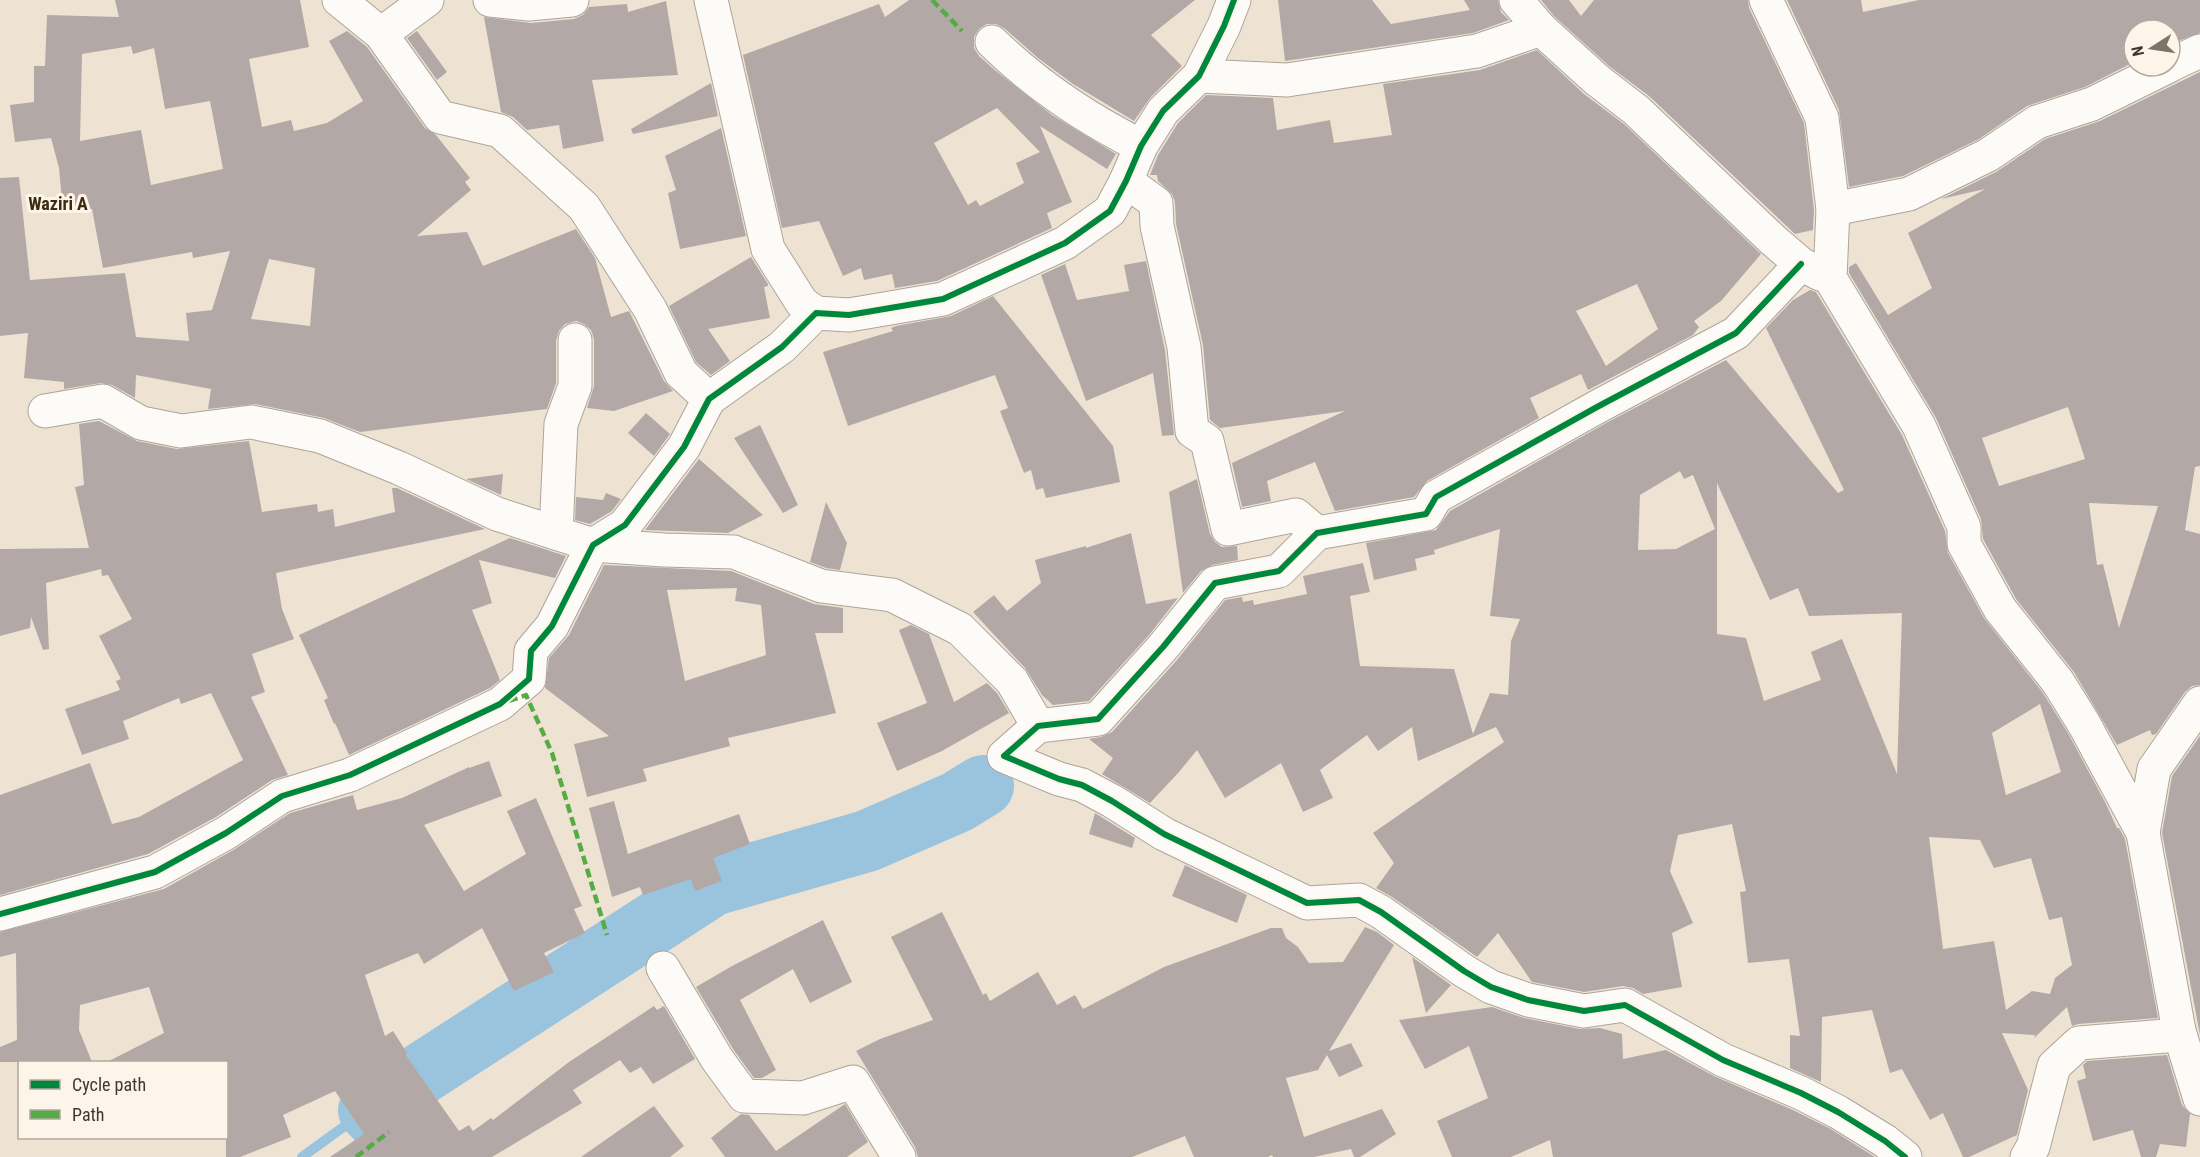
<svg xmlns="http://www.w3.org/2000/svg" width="2200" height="1157" font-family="'Roboto Condensed',sans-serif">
	<rect width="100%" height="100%" fill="#eee3d3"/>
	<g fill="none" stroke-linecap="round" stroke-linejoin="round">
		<!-- stream -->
		<path stroke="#9ac4de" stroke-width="10" d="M302 1157 364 1112"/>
		<!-- river -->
		<path stroke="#9ac4de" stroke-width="62" d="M412 1157 369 1110 393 1092 713 885 867 841 957 802 983 786"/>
	</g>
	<!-- building -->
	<g fill="#b2a9a6" fill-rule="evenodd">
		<path d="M115 0H300L309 47 249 59 262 127 291 120 294 131 327 123 363 101 329 41 347 31 367 47 425 128 436 135 470 178 465 182 471 190 417 236 467 232 483 266 576 229 595 258 611 317 629 311 664 381 673 391 614 411 587 408 594 386V339L591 330 584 324 576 321 565 324 559 331 556 340V383L547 409 360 432 324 418 255 404 208 409 211 389 136 375 135 398 112 385 101 383 64 389V382L24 378 28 333 0 336V178L19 177 30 280 125 273 136 337 189 341 186 313 212 310 230 251 193 258 192 252 103 268 92 209 63 212 59 168 51 138 15 142 10 105 34 102V66H45L47 15 119 17ZM131 46 133 54 154 48 165 109 210 101 223 169 151 185 141 130 80 141 82 54ZM269 259 315 268 310 326 251 319Z"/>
		<path d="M909 0H1195L1151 35 1182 66 1150 98 1134 121 1073 84 1038 58 1004 28 996 24H987L979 29 974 37V48L979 56 996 71 1052 115 1116 154 1107 169 1040 126 1072 202 1047 213 1052 228 937 281 895 288 892 274 864 280 861 268 843 276 819 221 782 228 743 55 879 4 885 17ZM997 108 1040 152 1016 163 1024 183 980 206 976 200 968 205 934 143Z"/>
		<path d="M1278 0H1372L1391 24 1470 10 1464 0H1498L1501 12 1509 20 1473 33 1285 61Z"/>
		<path d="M1541 0H1569L1581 16 1594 0H1748L1749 8 1804 123 1814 210 1813 230 1795 234 1649 96 1609 66 1554 16Z"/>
		<path d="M1787 0H1861L1863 12 1919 0H2200V33L2170 44V30H2134V62L2085 87 2027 106 1979 139 1903 176 1849 187 1839 110Z"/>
		<path d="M666 1 678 75 592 80 604 141 563 149 559 125 527 130 513 117 501 112 484 17 531 23 574 19 583 15 589 7 627 4 628 12Z"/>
		<path d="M417 31 447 72 437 80 407 38Z"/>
		<path d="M1537 50 1584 94 1624 124 1761 254 1721 301 1694 321 1699 327 1693 335 1588 390 1581 374 1530 398 1539 418 1427 481 1414 497 1335 511 1315 462 1267 481 1271 501 1242 507 1232 463 1345 411 1220 428 1210 420 1203 345 1176 224 1175 202 1172 194 1158 181 1157 175H1150L1158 155 1178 123 1206 95 1273 98 1277 130 1330 120 1334 143 1392 135 1383 84 1480 70ZM1637 284 1658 329 1606 366 1576 311Z"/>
		<path d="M2200 72V466L2195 467 2185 530 2200 534V685L2192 686 2185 692 2156 734 2152 735 2150 730 2117 745 2074 672 2016 599 1983 539 1981 519 1936 418 1849 273V267L1856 263 1888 315 1932 288 1908 233 1985 189 1941 199 1996 172 2045 139 2100 121ZM2068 407 2085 459 1999 486 1982 438ZM2089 503 2158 506 2119 628 2103 564 2097 565Z"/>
		<path d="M711 83 718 116 633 134 631 129Z"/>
		<path d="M721 128 746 236 680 249 668 193 676 190 665 156Z"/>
		<path d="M751 257 768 284V286L764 287 770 318 708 329 730 361 711 375 696 362 669 306Z"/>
		<path d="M1146 261 1165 350 1174 435 1162 436 1153 373 1086 401 1041 275 1065 264 1077 300 1129 291 1124 265Z"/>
		<path d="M1810 290 1816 292 1902 435 1945 531 1948 553 1984 618 2043 693 2068 733 2105 802 2117 828H2119L2125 839 2158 1018 2078 1024 2072 1026 2067 1007 2034 1038 2035 1035 2002 1033 2028 1090 2017 1135 1969 1157H1963L1943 1113 1930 1120 1902 1069 1890 1073 1872 1010 1822 1017 1821 1082 1790 1068V1035L1800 1036 1789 959 1748 963 1740 892 1746 891 1732 824 1678 835 1670 871 1693 923 1672 933 1682 987 1643 994 1633 988 1623 986 1584 992 1532 982 1498 933 1477 957 1392 897 1376 888 1394 863 1373 833 1504 742 1496 727 1418 761 1412 727 1378 751 1367 735 1320 770 1333 798 1303 812 1281 763 1225 798 1197 750 1179 772 1150 803 1102 774 1113 758 1089 739 1101 737 1112 732 1177 660 1225 600 1242 597 1243 602 1253 600 1254 605 1307 594 1303 576 1363 563 1370 592 1350 596 1360 666 1454 669 1473 734 1490 693 1508 695 1511 641 1520 619 1490 616 1500 529 1434 550 1435 554 1415 559 1417 570 1374 580 1366 543 1436 530 1450 511 1606 423 1726 360 1838 493 1844 490 1766 328 1793 300ZM1680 471 1684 479 1693 475 1715 529 1676 549 1638 550 1640 495ZM1717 483 1770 600 1798 588 1809 616 1902 613 1897 774 1842 639 1811 652 1821 680 1764 701 1746 638 1717 634ZM2040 704 2061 772 2006 795 1992 733ZM1929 837 1980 840 1994 868 2031 858 2049 920 2062 917 2072 965 2055 978 2050 994 2032 991 2006 1010 1994 941 1943 949Z"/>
		<path d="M993 296 1113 446 1120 482 1046 498 1043 488 1036 490 1031 470 1024 473 1000 411 1008 408 995 375 848 426 823 352 893 331 891 328 896 326 951 316Z"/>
		<path d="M646 413 670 434 654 456 628 433Z"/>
		<path d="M99 421 137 441 177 449 249 441 262 512 317 504 318 512 333 509 335 527 395 512 392 488H397L485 529 276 573 282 609 294 639 252 654 265 692 251 697 288 775 272 780 216 817 148 854 0 895V795L90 763 112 824 139 817 243 760 211 693 181 704 179 698 123 721 129 739 82 755 65 709 120 690 116 681 121 679 99 636 132 619 108 575 102 576 101 569 46 583 49 649 43 650 31 617 30 628 0 636V549L89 548 75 487 84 485 79 424Z"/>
		<path d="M760 425 798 505 783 513 734 438Z"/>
		<path d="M699 459 763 515 728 533 645 530Z"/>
		<path d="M503 474 501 495 466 479Z"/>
		<path d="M1197 479 1210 534 1215 542 1222 547 1237 546 1238 560 1212 565 1201 571 1183 593 1169 492Z"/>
		<path d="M606 493 621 499 612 511 590 524 575 520 576 497 603 500Z"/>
		<path d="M826 502 847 543 840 570 826 568 810 562Z"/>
		<path d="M1131 533 1146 604 1178 598 1149 635 1089 701 1053 705 1042 695 1025 668 973 612 994 595 1007 611 1041 583 1035 560 1086 546V548Z"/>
		<path d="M510 538 566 556 555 578 479 560 492 603 472 610 500 680 490 688 349 755 335 723 334 724 324 700 328 698 299 635Z"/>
		<path d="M604 565 731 571 814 604 843 608V633H815L836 713 728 738 730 746 643 769 647 781 587 797 574 744 609 736 545 688 549 658 569 635ZM737 588 735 601 761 605 766 655 685 681 667 590Z"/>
		<path d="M911 625 929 634 954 702 987 683 997 693 1009 713 942 751 897 771 877 723 927 703 899 630Z"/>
		<path d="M2200 736V1035L2162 833 2172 776Z"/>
		<path d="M489 761 502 796 424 825 464 891 526 854 507 811 536 798 582 906 574 909 585 933 544 953 554 972 514 991 482 928 424 964 418 953 365 975 385 1036 393 1031 407 1053 405 1054 459 1131 469 1125 473 1131 491 1118 493 1120 569 1062 654 1006 657 1010 664 1006 695 1059 653 1084 641 1067 630 1073 620 1060 573 1090 582 1103 492 1157H330L364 1134 335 1091 283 1115 291 1137 240 1157H226V1062H107L164 1033 149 987 80 1005 79 1030 92 1062H0V1047L17 1040 16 953 0 957V932L164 889 235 849 290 813 353 795 357 810 402 798 469 767V768Z"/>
		<path d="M614 801 628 854 739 814 750 844 713 858 722 881 695 891 691 879 643 895 640 887 612 897 589 808Z"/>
		<path d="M1095 813 1135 838 1132 848 1089 834Z"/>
		<path d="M1185 865 1247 895 1237 923 1172 896Z"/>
		<path d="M942 912 983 995 986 993 990 1001 1038 972 1057 1005 1075 995 1083 1009 1164 967 1271 928H1282L1286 938 1298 947 1309 963 1343 962 1365 927 1377 932 1394 945 1329 1051 1351 1043 1363 1066 1339 1077 1327 1055 1318 1070 1286 1078 1304 1137 1382 1109 1396 1134 1360 1157H1354L1351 1149 1314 1157H1273L1272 1155 1268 1157H1194L1185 1136 1132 1157H918L915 1147 856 1051 880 1039 933 1020 891 937Z"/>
		<path d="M823 920 852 982 810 1003 793 969 740 1000 776 1070 762 1078H754L733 1049 696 987 732 966Z"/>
		<path d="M1412 957 1451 985 1426 1013Z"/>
		<path d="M1492 1007 1524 1018 1580 1029 1600 1028 1622 1034 1623 1059 1666 1050 1714 1076 1793 1110 1829 1128 1875 1157H1553L1550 1140 1511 1157H1452L1437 1121 1488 1098 1469 1046 1425 1069 1399 1020Z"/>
		<path d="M2167 1055 2182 1105 2190 1114 2186 1147 2160 1144 2156 1157H2141L2133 1130 2093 1141 2077 1081 2086 1078 2083 1065 2087 1061Z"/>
		<path d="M845 1104 868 1142 847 1157H725L711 1138 741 1114 749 1115 776 1151Z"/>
		<path d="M654 1106 684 1146 670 1157H581Z"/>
	</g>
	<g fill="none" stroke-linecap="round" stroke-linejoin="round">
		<defs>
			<g id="street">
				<path d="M339 0 381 34 440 117 500 131 584 207 650 309 681 373 709 399"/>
				<path d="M490 0 529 4 572 0"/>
				<path d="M711 0 768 249 802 303 816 313"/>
				<path d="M1516 0 1541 29 1597 80 1636 110 1773 240 1801 264 1820 274"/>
				<path d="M1766 0 1822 118 1833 209 1830 278 1919 426 1964 527V544L2000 609 2058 682 2084 724 2143 833 2179 1031 2200 1099"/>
				<path d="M381 34 427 0"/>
				<path d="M992 42C1035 84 1087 119 1141 146"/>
				<path d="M2170 65 2200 51"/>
				<path d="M1199 76 1287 80 1477 51 1541 29"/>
				<path d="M1126 181 1156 203 1157 226 1184 347 1192 431 1207 441 1228 529 1296 515 1317 533"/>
				<path d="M1833 209 1909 194 1988 155 2037 122 2092 104 2169 66"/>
				<path d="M1801 264 1736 333 1597 407 1436 497 1426 514 1317 533 1279 571 1215 583 1163 647 1098 719 1038 726 1004 756 1059 779 1082 785 1112 801 1164 834 1307 903 1359 900 1381 912 1464 971 1491 987 1528 1000 1584 1011 1625 1005 1723 1060 1801 1093 1838 1112 1885 1141 1905 1157"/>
				<path d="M45 411 103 401 141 423 181 431 251 422 320 436 399 468 497 514 593 545 664 550 734 552 821 586 892 595 960 629 1012 681 1038 726"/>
				<path d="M556 533 561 424 575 386V340"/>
				<path d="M2143 833 2154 769 2200 703"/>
				<path d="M0 914 155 872 226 833 282 796 350 775 500 704 529 679 531 651 552 626 593 545 625 525 684 447 709 399 782 347 816 313 849 315 943 299 1065 243 1110 211 1126 181 1141 146 1163 111 1199 76 1224 26 1234 0"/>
				<path d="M663 968 717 1059 744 1096 803 1098 853 1082 899 1157"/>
				<path d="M2027 1157 2033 1147 2054 1066 2079 1043 2166 1036 2179 1031"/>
			</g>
		</defs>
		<!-- street casing -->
		<use href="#street" stroke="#ada498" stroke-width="35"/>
		<!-- street -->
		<use href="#street" stroke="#fcfbf8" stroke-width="33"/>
		<!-- quiet -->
		<g stroke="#56ac44" stroke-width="4.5" stroke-dasharray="9 4.5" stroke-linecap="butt">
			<path d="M932 0 962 31"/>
			<path d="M509 701 526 695 552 753 607 935"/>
			<path d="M356 1157 389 1132"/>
		</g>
		<defs>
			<g id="cycleway">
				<path d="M1801 264 1736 333 1597 407 1436 497 1426 514 1317 533 1279 571 1215 583 1163 647 1098 719 1038 726 1004 756 1059 779 1082 785 1112 801 1164 834 1307 903 1359 900 1381 912 1464 971 1491 987 1528 1000 1584 1011 1625 1005 1723 1060 1801 1093 1838 1112 1885 1141 1905 1157"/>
				<path d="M0 914 155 872 226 833 282 796 350 775 500 704 529 679 531 651 552 626 593 545 625 525 684 447 709 399 782 347 816 313 849 315 943 299 1065 243 1110 211 1126 181 1141 146 1163 111 1199 76 1224 26 1234 0"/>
			</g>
		</defs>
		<!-- cycleway casing -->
		<use href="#cycleway" stroke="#fdf5e9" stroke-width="10"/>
		<!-- cycleway -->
		<use href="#cycleway" stroke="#00873e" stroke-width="6"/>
	</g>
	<g text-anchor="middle" stroke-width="6" stroke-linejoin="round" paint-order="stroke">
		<!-- neighbourhood labels -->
		<g font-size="18" font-weight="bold" fill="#3b2b11" stroke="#fdf5e9">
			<text x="58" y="210">Waziri A</text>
		</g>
	</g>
	<!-- legend -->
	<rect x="18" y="1061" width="210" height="78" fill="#fdf5e9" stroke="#b1a99d" stroke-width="1.5"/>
	<rect x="30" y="1080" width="30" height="9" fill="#00873e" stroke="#b1a99d" stroke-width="1.5"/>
	<text x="72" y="1091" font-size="18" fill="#40382c">Cycle path</text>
	<rect x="30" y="1110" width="30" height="9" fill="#56ac44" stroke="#b1a99d" stroke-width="1.5"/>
	<text x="72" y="1121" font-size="18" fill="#40382c">Path</text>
	<!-- north arrow -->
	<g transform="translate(2152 48) rotate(258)"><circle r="28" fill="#fdf5e9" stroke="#b1a99d" stroke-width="1.5"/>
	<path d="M0-4.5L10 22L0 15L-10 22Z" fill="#7d7466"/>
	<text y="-9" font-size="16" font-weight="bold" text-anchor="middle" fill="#40382c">N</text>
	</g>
</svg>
